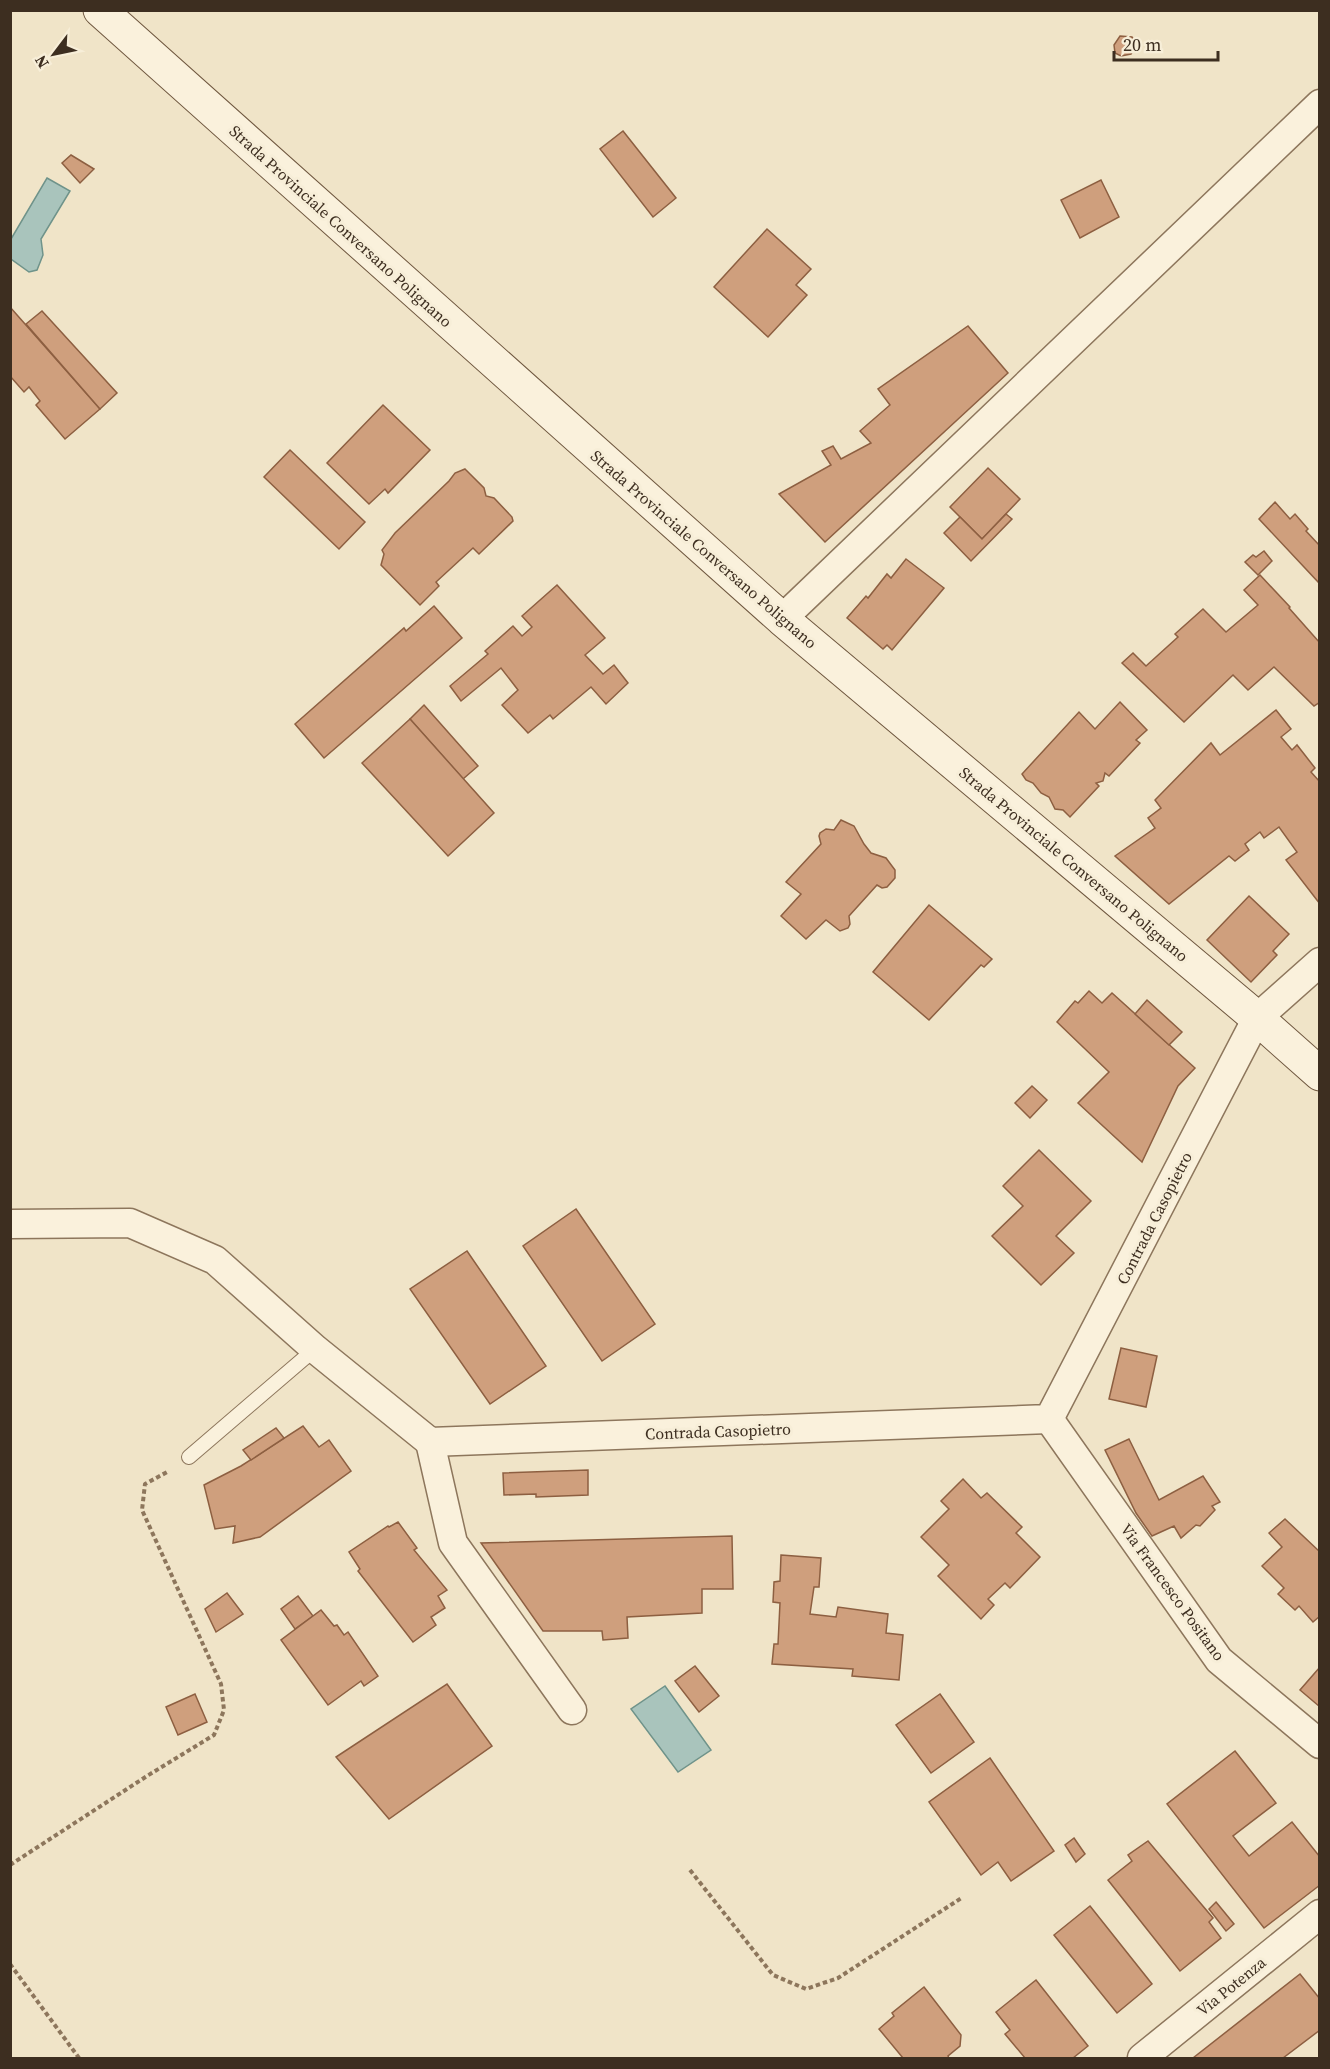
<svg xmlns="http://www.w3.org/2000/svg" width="1330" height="2069" font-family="'Source Serif 4',serif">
	<rect width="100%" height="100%" fill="#f0e4c8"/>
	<!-- water -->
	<g fill="#a9c4bc" stroke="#6f938a" stroke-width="1.5">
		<path d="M47 178 70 191 41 239 43 255 37 270 29 272 11 259V239Z"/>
		<path d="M665 1686 711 1750 678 1772 631 1709Z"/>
	</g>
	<!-- building -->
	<g fill="#cf9f7d" stroke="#8d5f41" stroke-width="1.5">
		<path d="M1120 36 1132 37 1137 44 1131 54 1121 56 1115 53 1114 45Z"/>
		<path d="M623 131 676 198 653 217 600 149Z"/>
		<path d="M71 155 94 169 80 183 62 163Z"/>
		<path d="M1101 180 1119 217 1080 238 1061 200Z"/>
		<path d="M767 229 811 269 796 285 807 295 768 337 714 287Z"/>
		<path d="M10 307 100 409 65 439 36 405 40 401 29 387 24 392 10 376Z"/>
		<path d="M42 311 117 393 100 409 26 324Z"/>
		<path d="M968 326 1008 373 825 542 779 494 831 465 822 451 833 446 841 459 871 443 860 431 890 405 878 389Z"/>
		<path d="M383 405 430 450 388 493 385 489 369 504 327 463Z"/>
		<path d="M290 450 365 522 339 549 264 477Z"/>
		<path d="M988 468 1020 499 982 539 950 507Z"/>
		<path d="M465 469 484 488 486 496 494 498 512 517 513 521 479 554 473 548 436 582 439 586 420 605 381 565 384 554 382 550 395 533 449 481 455 473Z"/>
		<path d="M1275 502 1290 519 1295 514 1308 529 1306 531 1320 546V584L1259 519Z"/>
		<path d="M1006 514 1012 519 971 561 944 533 960 517 982 539Z"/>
		<path d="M1264 551 1272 561 1258 575 1245 562 1253 555 1256 557Z"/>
		<path d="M906 559 944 588 892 650 887 645 883 649 847 618 866 596 868 598 887 574 891 578Z"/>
		<path d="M1260 575 1290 607 1289 608 1320 643V702L1314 706 1274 667 1248 690 1233 675 1184 722 1122 663 1133 653 1146 666 1178 637 1175 634 1203 609 1226 632 1258 605 1244 590Z"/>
		<path d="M557 585 605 638 585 655 603 674 614 665 628 683 606 704 591 687 553 719 550 715 528 733 502 705 518 690 501 668 461 701 450 686 488 654 485 651 513 626 522 636 532 627 522 616Z"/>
		<path d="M434 606 462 638 324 758 295 724 404 628 406 631Z"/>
		<path d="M1120 702 1147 730 1136 740 1140 743 1109 776 1105 773 1103 781 1096 783 1099 786 1070 817 1063 810 1055 809 1049 797 1041 793 1033 783 1026 780 1022 774 1079 712 1095 729Z"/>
		<path d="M424 705 478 766 463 779 410 719Z"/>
		<path d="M1276 710 1291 729 1281 737 1292 750 1297 745 1315 768 1311 772 1320 782V904L1286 860 1297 852 1279 827 1264 838 1260 832 1245 844 1249 850 1235 861 1229 856 1169 904 1115 856 1155 828 1148 818 1161 808 1155 800 1211 743 1220 755Z"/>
		<path d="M410 719 494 813 448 856 362 763Z"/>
		<path d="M841 820 854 826 864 844 871 853 886 858 895 870V878L887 887 882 888 877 885 849 916 850 924 848 928 840 931 826 920 806 939 781 916 801 894 786 882 821 844 819 836 820 833 826 829 834 830Z"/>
		<path d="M1249 896 1289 934 1273 951 1277 955 1251 982 1207 940Z"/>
		<path d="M929 905 992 959 984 967 981 965 929 1020 873 972Z"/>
		<path d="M1089 991 1102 1003 1112 993 1195 1068 1178 1086 1142 1162 1078 1103 1109 1072 1057 1022 1075 1001 1078 1003Z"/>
		<path d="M1147 1000 1182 1032 1169 1045 1135 1014Z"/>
		<path d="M1032 1086 1047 1100 1030 1118 1015 1103Z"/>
		<path d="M1039 1150 1091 1201 1056 1236 1074 1253 1041 1285 992 1236 1023 1206 1003 1186Z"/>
		<path d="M576 1209 655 1324 602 1361 523 1246Z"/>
		<path d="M467 1251 546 1366 490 1404 410 1289Z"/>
		<path d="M1121 1348 1157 1356 1146 1407 1109 1399Z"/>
		<path d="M303 1426 319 1447 329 1440 351 1471 260 1537 233 1543 235 1526 215 1529 204 1485 241 1466Z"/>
		<path d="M276 1428 284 1438 251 1460 243 1450Z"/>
		<path d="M1129 1439 1159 1500 1203 1476 1220 1502 1212 1506 1215 1510 1200 1526 1196 1525 1181 1538 1174 1526 1152 1536 1136 1513 1105 1450Z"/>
		<path d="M588 1470V1495L536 1497V1494L504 1495 503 1473Z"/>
		<path d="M963 1479 981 1498 987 1493 1022 1527 1016 1533 1040 1557 1010 1588 1005 1583 988 1599 994 1605 981 1619 938 1576 949 1565 921 1537 949 1509 941 1501Z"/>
		<path d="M1285 1519 1320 1552V1616L1313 1622 1299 1606 1295 1610 1278 1594 1284 1588 1262 1566 1282 1547 1269 1533Z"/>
		<path d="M398 1522 417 1548 414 1550 447 1590 438 1596 445 1608 431 1617 436 1625 413 1642 358 1571 360 1569 349 1552 388 1526 389 1527Z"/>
		<path d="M732 1536 733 1589H702V1613L627 1617 628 1638 603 1640 602 1631H543L481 1543Z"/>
		<path d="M781 1555 821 1558 819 1587H814L810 1614 836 1617 838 1607 888 1614 886 1633 903 1635 899 1680 852 1676 853 1669 772 1664 774 1644H778L780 1603 773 1602 774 1582 780 1581Z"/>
		<path d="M227 1593 243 1614 216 1632 205 1609Z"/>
		<path d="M298 1596 313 1616 295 1629 281 1609Z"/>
		<path d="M321 1610 334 1626 337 1625 344 1635 348 1632 378 1676 364 1686 361 1681 328 1705 281 1640Z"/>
		<path d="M695 1666 719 1696 699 1712 675 1681Z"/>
		<path d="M1320 1667V1707L1300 1690Z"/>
		<path d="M447 1684 492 1746 389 1819 336 1757Z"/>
		<path d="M195 1694 207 1722 178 1735 166 1707Z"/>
		<path d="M940 1694 974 1742 931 1773 896 1725Z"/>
		<path d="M1235 1751 1276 1803 1233 1836 1249 1856 1292 1822 1320 1857V1885L1264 1928 1167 1804Z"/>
		<path d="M990 1758 1054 1851 1011 1881 998 1862 981 1875 929 1802Z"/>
		<path d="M1074 1838 1085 1854 1076 1862 1065 1845Z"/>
		<path d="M1148 1841 1213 1918 1209 1922 1221 1938 1180 1971 1108 1880 1132 1861 1128 1855Z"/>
		<path d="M1216 1902 1234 1924 1226 1931 1209 1909Z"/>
		<path d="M1090 1906 1152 1984 1117 2013 1054 1935Z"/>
		<path d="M1300 1974 1320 1999V2030L1283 2058H1193Z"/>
		<path d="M1036 1980 1088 2046 1073 2058H1025L1005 2034 1010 2030 996 2012Z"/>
		<path d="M924 1987 961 2035 960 2046 948 2056 949 2058H903L879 2029 894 2016 892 2013Z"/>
	</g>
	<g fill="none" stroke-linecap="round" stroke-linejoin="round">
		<defs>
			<path id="service" d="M189 1457 315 1349"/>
			<g id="minor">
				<path d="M782 619 1320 104"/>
				<path d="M10 1224 130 1223 215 1260 315 1349 430 1442 1049 1419 1257 1018 1320 962"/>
				<path d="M1049 1419 1219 1660 1320 1744"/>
				<path d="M430 1442 453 1543 572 1710"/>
				<path d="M1142 2058 1320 1914"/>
			</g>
			<path id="secondary" d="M100 10 782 619 1257 1018 1320 1074"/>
		</defs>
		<!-- service casing -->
		<use href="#service" stroke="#8d765c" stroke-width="16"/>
		<!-- minor casing -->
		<use href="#minor" stroke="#8d765c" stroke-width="31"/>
		<!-- secondary casing -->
		<use href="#secondary" stroke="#6f573f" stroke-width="35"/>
		<!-- path -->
		<g stroke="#8d765c" stroke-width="4" stroke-dasharray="4.5 3" stroke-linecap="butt">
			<path d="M10 1865 147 1776 214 1735 224 1710 221 1684 142 1510 145 1484 169 1471"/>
			<path d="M690 1870 773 1975 806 1989 838 1978 963 1897"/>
			<path d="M10 1964 79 2058"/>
		</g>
		<!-- service -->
		<use href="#service" stroke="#faf1dc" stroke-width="14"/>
		<!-- minor -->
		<use href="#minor" stroke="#faf1dc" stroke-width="28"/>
		<!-- secondary -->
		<use href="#secondary" stroke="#faf1dc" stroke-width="33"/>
	</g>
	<g text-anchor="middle" stroke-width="6" stroke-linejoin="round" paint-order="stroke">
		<!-- street labels -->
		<g font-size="16" fill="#3d2e20" stroke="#f7eed8">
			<text transform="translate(341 226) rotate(42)" y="6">Strada Provinciale Conversano Polignano</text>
			<text transform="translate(704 549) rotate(41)" y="6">Strada Provinciale Conversano Polignano</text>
			<text transform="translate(1074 864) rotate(40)" y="6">Strada Provinciale Conversano Polignano</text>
			<text transform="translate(1154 1218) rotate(-63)" y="6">Contrada Casopietro</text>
			<text transform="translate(718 1431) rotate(-2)" y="6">Contrada Casopietro</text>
			<text transform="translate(1173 1592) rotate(54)" y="6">Via Francesco Positano</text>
			<text transform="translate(1231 1986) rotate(-39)" y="6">Via Potenza</text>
		</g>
	</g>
	<!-- border -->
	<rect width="1330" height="2069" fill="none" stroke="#3d2e20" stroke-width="24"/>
	<!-- north arrow -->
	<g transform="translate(54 54) rotate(238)" stroke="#f7eed8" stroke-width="4.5" paint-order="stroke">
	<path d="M0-4.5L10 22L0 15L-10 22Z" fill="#3d2e20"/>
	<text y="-9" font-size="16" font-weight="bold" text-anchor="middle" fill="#3d2e20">N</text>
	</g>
	<!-- scale -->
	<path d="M1114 51v9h104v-9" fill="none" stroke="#3d2e20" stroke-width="3"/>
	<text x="1123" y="51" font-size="18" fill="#3d2e20" stroke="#f7eed8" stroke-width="4.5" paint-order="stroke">20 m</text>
</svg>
